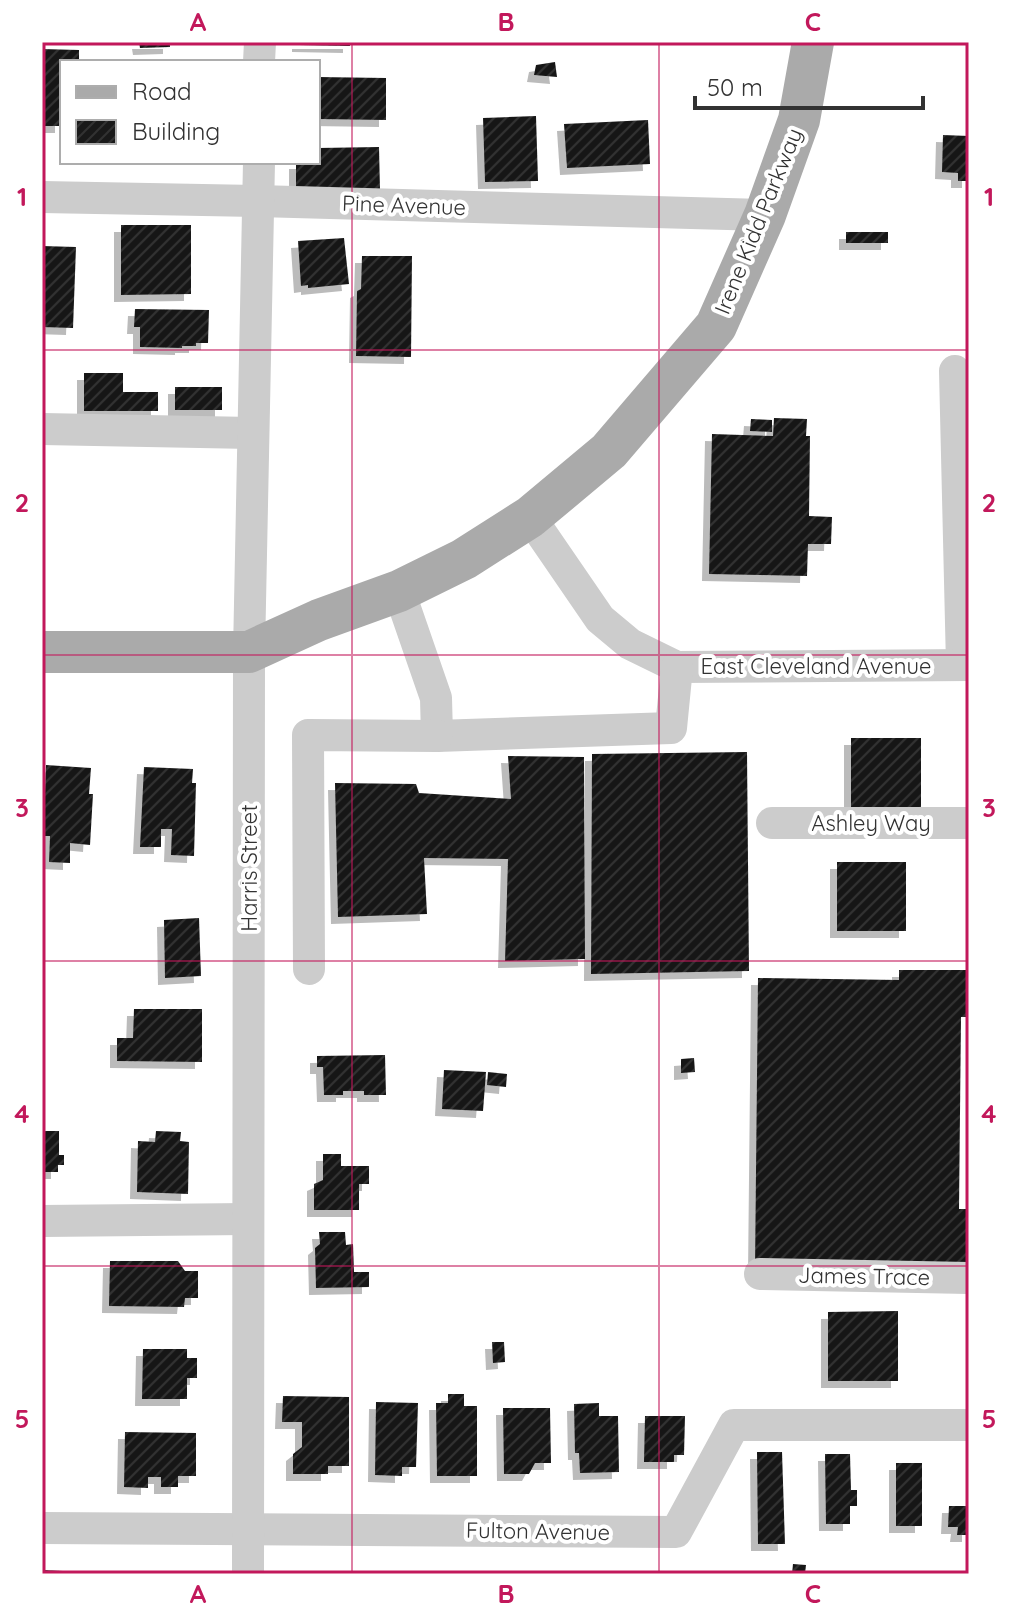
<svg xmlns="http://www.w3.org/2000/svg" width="1011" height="1616" font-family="Quicksand,sans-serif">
	<defs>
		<pattern id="building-hatch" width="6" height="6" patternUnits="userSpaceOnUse" patternTransform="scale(2)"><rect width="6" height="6" fill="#191919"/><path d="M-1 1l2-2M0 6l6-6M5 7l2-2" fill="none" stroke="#323232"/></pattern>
		<filter id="shadow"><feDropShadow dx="-7" dy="7" stdDeviation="0" flood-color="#0004"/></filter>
	</defs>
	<rect width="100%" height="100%" fill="#fff"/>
	<!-- building -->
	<g fill="url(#building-hatch)" filter="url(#shadow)">
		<path d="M139 42H170V47L140 48Z"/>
		<path d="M299 42H350V46L299 45Z"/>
		<path d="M42 49 79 50V62H62V126H42Z"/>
		<path d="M555 62 557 77 534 75 536 65Z"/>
		<path d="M318 77 386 78V120L318 119Z"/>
		<path d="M536 116 538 181 485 182 483 118Z"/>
		<path d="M648 120 650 164 567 168 564 124Z"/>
		<path d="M943 135 969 136V181H958V173L942 172Z"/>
		<path d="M379 147 380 190H296V162H318V148Z"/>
		<path d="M121 225H191V294L121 295Z"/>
		<rect x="846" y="232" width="42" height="11"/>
		<path d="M344 238 349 284 308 288V285L301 286 298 241Z"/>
		<path d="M42 246 76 247 73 328 42 327Z"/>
		<path d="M362 256H412L411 357 356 356 357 291 361 289Z"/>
		<path d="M135 309 209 310 208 343H196V346H182V348L140 347V327H134Z"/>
		<path d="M84 373H123V392H158V411H84Z"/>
		<rect x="175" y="387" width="47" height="23"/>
		<path d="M774 418 807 419 806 436H810L809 516 832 517 831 544H808L807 576 709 574 712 434 773 436Z"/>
		<path d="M751 419 772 420V432L750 431Z"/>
		<path d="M851 738H921V807L851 808Z"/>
		<path d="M747 752 749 971 591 974 592 754Z"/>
		<path d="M508 756 584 757 585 959 505 961 508 859 424 858 427 914 338 917 335 783 416 784 419 793 511 799Z"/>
		<path d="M46 765 91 768 89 794H93L90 845 70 843V863L49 862 50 836H44L45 817H42V793H45Z"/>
		<path d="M144 767 193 769 192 783H196L194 856 171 855 172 829H161V847H140Z"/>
		<rect x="837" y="862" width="69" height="69"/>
		<path d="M199 918 201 976 165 978 164 920Z"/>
		<path d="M899 970H969L967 1017H961L959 1209H969V1271L755 1268 758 978 899 980Z"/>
		<path d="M134 1009H202V1062L117 1061V1038H133Z"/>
		<path d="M385 1055 386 1095H364V1091H343V1095H324L323 1067H317V1056Z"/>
		<path d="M694 1058 695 1072 681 1073V1059Z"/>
		<path d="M444 1070 486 1072 483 1111 442 1109Z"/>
		<path d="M488 1072 507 1074 506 1087 487 1085Z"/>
		<path d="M42 1131H59V1155H64V1165H58V1172H42Z"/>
		<path d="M156 1131 181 1132 180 1141 189 1142 188 1194 137 1192 138 1141 155 1142Z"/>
		<path d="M323 1154H341V1166H369V1184H359V1210H314V1184L323 1180Z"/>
		<path d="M319 1232H345L346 1245 353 1244 354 1272H369V1287L316 1288 315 1248 320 1244Z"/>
		<path d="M110 1261H178L185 1271H198V1298H185L184 1307 109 1306Z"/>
		<path d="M898 1311V1381H828V1312Z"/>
		<path d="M492 1342H504L505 1362 493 1363Z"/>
		<path d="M143 1349H187V1358H197V1378H187V1399H142Z"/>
		<path d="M448 1394H464V1406H477V1476H437L436 1403H448Z"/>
		<path d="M283 1396 349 1397V1466H328V1474H293V1454L302 1447V1422H282Z"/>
		<path d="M376 1402 418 1403 416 1467H402V1476L375 1475Z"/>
		<path d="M599 1403V1416H618L619 1472 580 1473 579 1453H575L574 1404Z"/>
		<path d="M503 1408H550L551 1463H535L529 1474H504Z"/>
		<path d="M645 1416H685L684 1455H674V1462H644Z"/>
		<path d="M125 1432 196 1433V1476H178V1487H161V1477H148V1488L124 1487Z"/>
		<path d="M757 1452H782L785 1544H758Z"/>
		<path d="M825 1454H850L851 1490H857V1506H850V1524H826Z"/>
		<rect x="896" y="1463" width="26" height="63"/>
		<path d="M949 1506H969V1535H957L958 1527H948Z"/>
		<path d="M793 1564 806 1565 805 1574H792Z"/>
		<path d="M42 1570 63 1571V1574H42Z"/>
	</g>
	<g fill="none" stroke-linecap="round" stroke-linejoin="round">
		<!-- minor -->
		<g stroke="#ccc" stroke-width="32">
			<path d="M259 62 260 42"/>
			<path d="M42 197 258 201 765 215"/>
			<path d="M955 371 962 665"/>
			<path d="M42 429 252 433"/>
			<path d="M530 517 600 619 630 644 677 667 969 665"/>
			<path d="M399 591 436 698 437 736 671 728 677 667"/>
			<path d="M772 823H969"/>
			<path d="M309 969 308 735 437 736"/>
			<path d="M42 1221 248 1219"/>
			<path d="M760 1274 969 1278"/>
			<path d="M42 1528 676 1532 734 1425H969"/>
			<path d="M248 1574 249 652 259 162"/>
		</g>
		<!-- major -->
		<path stroke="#aaa" stroke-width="42" d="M42 652H249L319 620 399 591 464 559 530 517 609 451 716 326 765 215 799 120 813 42"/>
	</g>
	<!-- grid -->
	<path fill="none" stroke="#c2185b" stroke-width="2" stroke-opacity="0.55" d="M352 42V1574M659 42V1574M42 350H969M42 655H969M42 961H969M42 1266H969"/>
	<g text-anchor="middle" stroke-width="8" stroke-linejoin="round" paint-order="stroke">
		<!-- street labels -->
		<g font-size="22" fill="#323232" stroke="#fff">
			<text transform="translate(404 205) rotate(2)" y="8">Pine Avenue</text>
			<text transform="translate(758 221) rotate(-68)" y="8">Irene Kidd Parkway</text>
			<text x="816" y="674">East Cleveland Avenue</text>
			<text x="871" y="831">Ashley Way</text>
			<text transform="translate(249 868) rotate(-90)" y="8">Harris Street</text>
			<text transform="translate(864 1276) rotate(1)" y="8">James Trace</text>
			<text transform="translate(538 1531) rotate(1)" y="8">Fulton Avenue</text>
		</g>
	</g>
	<!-- border -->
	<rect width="1011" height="1616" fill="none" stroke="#ffffff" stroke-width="88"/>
	<!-- legend -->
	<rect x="60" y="60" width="260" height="104" fill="#ffffff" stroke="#adadad" stroke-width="2"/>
	<rect x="76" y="86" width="40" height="12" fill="#aaaaaa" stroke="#adadad" stroke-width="2"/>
	<text x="132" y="100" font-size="24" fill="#323232">Road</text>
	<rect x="76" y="120" width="40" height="24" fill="url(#building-hatch)" stroke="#adadad" stroke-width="2"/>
	<text x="132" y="140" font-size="24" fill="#323232">Building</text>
	<!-- scale -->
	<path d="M695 96v12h228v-12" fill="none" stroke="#323232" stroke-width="4"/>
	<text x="707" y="96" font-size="24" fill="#323232" stroke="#ffffff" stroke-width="6" paint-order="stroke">50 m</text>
	<rect x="44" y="44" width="923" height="1528" fill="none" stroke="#c2185b" stroke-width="3"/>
	<g font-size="26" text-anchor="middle" font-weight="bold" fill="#c2185b">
		<text x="198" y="31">A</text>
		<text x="506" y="31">B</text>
		<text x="813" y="31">C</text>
		<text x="22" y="206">1</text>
		<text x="989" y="206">1</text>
		<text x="22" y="512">2</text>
		<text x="989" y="512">2</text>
		<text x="22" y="817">3</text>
		<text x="989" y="817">3</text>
		<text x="22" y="1123">4</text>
		<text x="989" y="1123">4</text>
		<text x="22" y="1428">5</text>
		<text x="989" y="1428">5</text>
		<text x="198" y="1603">A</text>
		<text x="506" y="1603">B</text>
		<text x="813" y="1603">C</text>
	</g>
</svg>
